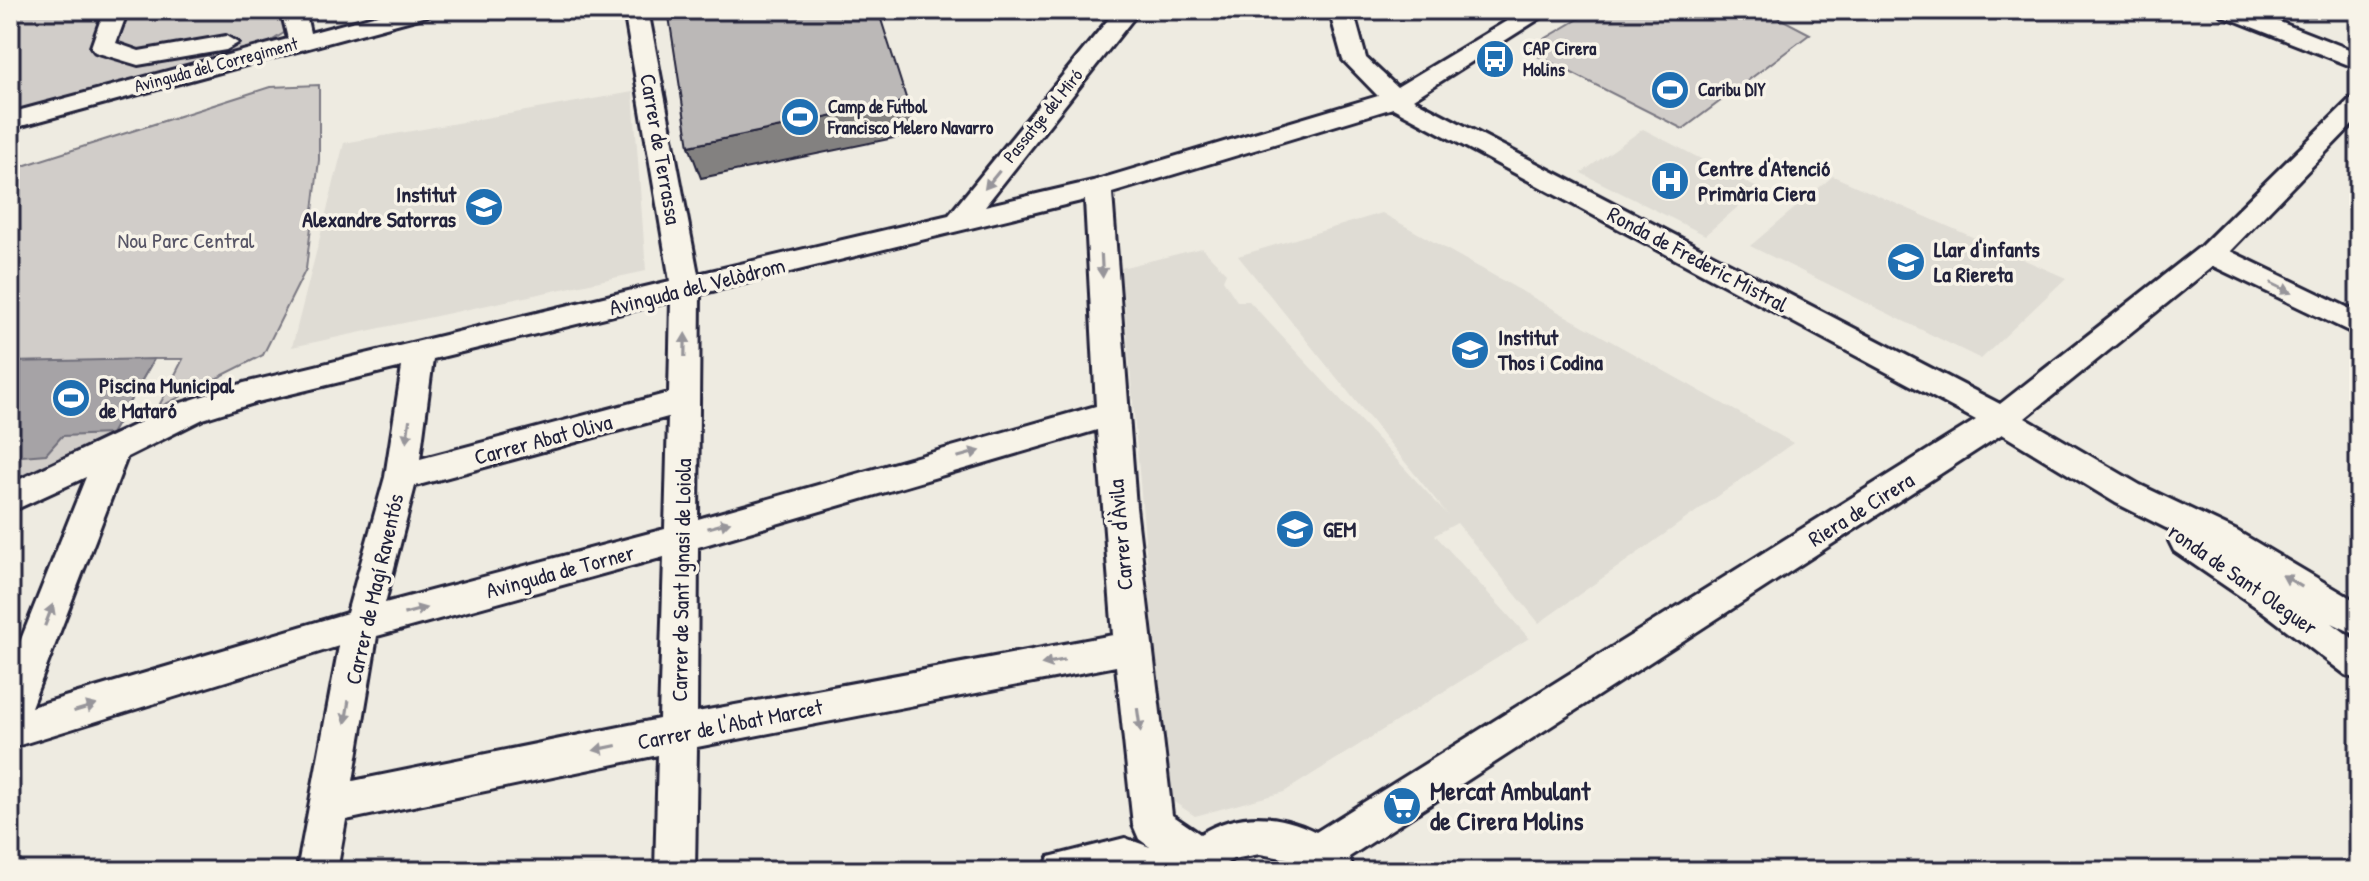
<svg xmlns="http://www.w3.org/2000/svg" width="2369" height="881" font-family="'Patrick Hand',sans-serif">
	<rect width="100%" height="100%" fill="#eeebe1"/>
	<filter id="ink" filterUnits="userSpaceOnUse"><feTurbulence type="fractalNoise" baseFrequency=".0125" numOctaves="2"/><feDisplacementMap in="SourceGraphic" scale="16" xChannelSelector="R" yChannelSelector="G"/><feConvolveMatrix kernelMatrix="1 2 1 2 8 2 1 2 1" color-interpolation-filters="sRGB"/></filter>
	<g filter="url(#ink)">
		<!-- built -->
		<g fill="#dfdcd4">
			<path d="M633 92 646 271 292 347 344 143Z"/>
			<path d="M1643 129 1759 189 1705 235 1581 173Z"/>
			<path d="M1833 176 2066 278 1981 359 1750 246Z"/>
			<path d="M1382 213 1793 443 1539 623 1457 523 1435 535 1529 638 1284 792 1195 816 1168 798 1121 268 1202 248 1226 273 1223 280 1237 301H1249L1448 515 1238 256Z"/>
		</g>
		<!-- green -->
		<g fill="#d1cdc9" stroke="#7a7882" stroke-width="2">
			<path d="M10 10H273L275 16 285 18 287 31 265 45 10 114Z"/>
			<path d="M1594 10H1764L1810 34 1683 129 1526 50Z"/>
			<path d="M319 85V160L306 269 263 355 158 408 183 359H154L111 434 10 483V170L270 87Z"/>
		</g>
		<!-- water -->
		<path fill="#a6a3a6" stroke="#716f7b" stroke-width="2" d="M154 359 111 434 62 436 46 454 10 457V362Z"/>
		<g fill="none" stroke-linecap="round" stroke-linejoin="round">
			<defs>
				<g id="minor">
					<path d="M104 10H128L116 43 139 51 226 36 238 43 226 50 138 65 95 52 91 47Z"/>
					<path d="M281 10H305L310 33 396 10H434L430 15 10 129V113L288 39Z"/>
					<path d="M624 10H648L698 274 949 215 1116 10H1140L985 206 1093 181 1378 96 1343 60 1329 10H1353L1366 58 1397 87 1525 10H1553L1413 99 2000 404 2201 246 2350 99 2359 97V118L2230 251 2359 313V336L2213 266 2025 418 2140 485 2237 531 2359 603V636L2332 623 2359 643V680L2346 675 2262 611 2174 551 2169 541 2174 532 2116 503 2002 434 1349 857 1354 871H1305L1288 859 1260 854 1233 859 1215 871H1043L1049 857 1125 838 1150 847 1139 839 1133 825 1116 666 697 747 695 871H655L658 755 346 820 337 871H297L339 646 10 748V667L86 477 10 512V484L181 403 244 383 670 281ZM1393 108 1976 420 1316 832C1278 813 1238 811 1200 834L1172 815 1136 507 1112 193ZM1085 200 1096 406 698 519 700 294ZM671 301 669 393 420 459 433 359ZM402 367 385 477 347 613 31 707 127 457 203 419 257 402ZM668 417 665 529 385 603 415 486ZM1097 430 1113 635 697 712 698 547ZM664 557 659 719 353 781 377 636Z"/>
					<path d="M2217 10H2249L2359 53V69L2221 15Z"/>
				</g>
			</defs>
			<!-- minor casing -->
			<use href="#minor" stroke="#22223b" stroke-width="6"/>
			<!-- minor -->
			<use href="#minor" fill="#f7f3e8" fill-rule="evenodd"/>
		</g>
		<!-- shaded-wall -->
		<path fill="#838180" stroke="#22223b" stroke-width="2" d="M907 101 913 134 701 178 689 146Z"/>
		<!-- building -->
		<path fill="#bbb8b7" stroke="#22223b" stroke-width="2" d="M668 10H878L907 101 689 146Z"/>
		<!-- one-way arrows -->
		<defs><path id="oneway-solid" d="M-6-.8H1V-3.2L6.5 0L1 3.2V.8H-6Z" transform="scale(2)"/></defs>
		<g fill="#97959a">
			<use href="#oneway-solid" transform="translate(992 180) rotate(129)"/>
			<use href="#oneway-solid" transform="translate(1102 266) rotate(87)"/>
			<use href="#oneway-solid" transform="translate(2281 288) rotate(26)"/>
			<use href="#oneway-solid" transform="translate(685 345) rotate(-89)"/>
			<use href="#oneway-solid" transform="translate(408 431) rotate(98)"/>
			<use href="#oneway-solid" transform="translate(969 454) rotate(-16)"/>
			<use href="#oneway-solid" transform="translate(719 525) rotate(-16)"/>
			<use href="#oneway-solid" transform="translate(2292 581) rotate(-149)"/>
			<use href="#oneway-solid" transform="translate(415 611) rotate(-15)"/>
			<use href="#oneway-solid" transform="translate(49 615) rotate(-69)"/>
			<use href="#oneway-solid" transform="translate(1053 662) rotate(169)"/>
			<use href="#oneway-solid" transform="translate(85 708) rotate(-17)"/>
			<use href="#oneway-solid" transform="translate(347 712) rotate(99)"/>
			<use href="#oneway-solid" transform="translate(1139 720) rotate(82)"/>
			<use href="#oneway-solid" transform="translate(605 748) rotate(168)"/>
		</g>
	</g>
	<!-- icons -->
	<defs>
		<symbol id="bus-disc" viewBox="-11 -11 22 22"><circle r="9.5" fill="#1f6fb2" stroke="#f7f3e8"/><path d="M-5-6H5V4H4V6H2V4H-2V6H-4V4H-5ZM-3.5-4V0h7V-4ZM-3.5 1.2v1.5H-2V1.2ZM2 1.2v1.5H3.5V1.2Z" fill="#fff"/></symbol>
		<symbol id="stadium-disc" viewBox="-11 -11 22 22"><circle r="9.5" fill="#1f6fb2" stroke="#f7f3e8"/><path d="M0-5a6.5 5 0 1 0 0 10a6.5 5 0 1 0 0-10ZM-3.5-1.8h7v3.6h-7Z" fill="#fff"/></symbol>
		<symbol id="hospital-disc" viewBox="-11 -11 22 22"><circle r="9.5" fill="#1f6fb2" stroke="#f7f3e8"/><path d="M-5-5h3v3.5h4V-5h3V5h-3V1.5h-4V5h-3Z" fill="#fff"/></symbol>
		<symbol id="school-disc" viewBox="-11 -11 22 22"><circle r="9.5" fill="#1f6fb2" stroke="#f7f3e8"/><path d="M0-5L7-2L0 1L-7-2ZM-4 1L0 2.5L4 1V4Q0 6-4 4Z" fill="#fff"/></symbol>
		<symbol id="supermarket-disc" viewBox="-11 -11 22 22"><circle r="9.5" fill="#1f6fb2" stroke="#f7f3e8"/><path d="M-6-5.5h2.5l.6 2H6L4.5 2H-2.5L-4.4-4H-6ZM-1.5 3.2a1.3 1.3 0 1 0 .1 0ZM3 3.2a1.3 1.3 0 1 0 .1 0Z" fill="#fff"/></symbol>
	</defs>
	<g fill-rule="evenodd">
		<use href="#bus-disc" x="1473" y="37" width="44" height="44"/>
		<use href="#stadium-disc" x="1648" y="68" width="44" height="44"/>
		<use href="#stadium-disc" x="778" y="95" width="44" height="44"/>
		<use href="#hospital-disc" x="1648" y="159" width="44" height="44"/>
		<use href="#school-disc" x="462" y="185" width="44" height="44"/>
		<use href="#school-disc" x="1884" y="240" width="44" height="44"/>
		<use href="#school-disc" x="1448" y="328" width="44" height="44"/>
		<use href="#stadium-disc" x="49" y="376" width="44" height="44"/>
		<use href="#school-disc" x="1273" y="507" width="44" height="44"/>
		<use href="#supermarket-disc" x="1380" y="784" width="44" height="44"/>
	</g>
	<g text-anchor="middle" stroke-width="7" stroke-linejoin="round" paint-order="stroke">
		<!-- far-poi labels -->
		<g font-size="18" font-weight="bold" fill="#22223b" stroke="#f7f3e8" text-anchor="start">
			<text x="1523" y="55">CAP Cirera<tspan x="1523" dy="21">Molins</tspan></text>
			<text x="1698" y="96">Caribu DIY</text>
			<text x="828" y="113">Camp de Futbol<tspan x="828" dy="21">Francisco Melero Navarro</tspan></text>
		</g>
		<!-- far-street labels -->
		<g font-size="18" fill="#22223b" stroke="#f7f3e8">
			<text transform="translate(216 65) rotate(-15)" y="6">Avinguda del Corregiment</text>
			<text transform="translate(1043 116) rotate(-51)" y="6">Passatge del Miró</text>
		</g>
		<!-- street labels -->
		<g font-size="22" fill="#22223b" stroke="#f7f3e8">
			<text transform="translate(661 149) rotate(80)" y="8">Carrer de Terrassa</text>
			<text transform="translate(1698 259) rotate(28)" y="8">Ronda de Frederic Mistral</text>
			<text transform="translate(697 286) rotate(-14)" y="8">Avinguda del Velòdrom</text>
			<text transform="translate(543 439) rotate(-15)" y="8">Carrer Abat Oliva</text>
			<text transform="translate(1861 509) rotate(-32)" y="8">Riera de Cirera</text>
			<text transform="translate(1120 535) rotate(-95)" y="8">Carrer d'Àvila</text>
			<text transform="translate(560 571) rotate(-15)" y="8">Avinguda de Torner</text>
			<text transform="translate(2243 579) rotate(35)" y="8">ronda de Sant Oleguer</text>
			<text transform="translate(681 580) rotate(-89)" y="8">Carrer de Sant Ignasi de Loiola</text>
			<text transform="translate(374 589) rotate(-77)" y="8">Carrer de Magí Raventós</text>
			<text transform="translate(730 724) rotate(-11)" y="8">Carrer de l'Abat Marcet</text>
		</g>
		<!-- poi labels -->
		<g font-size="22" font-weight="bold" fill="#22223b" stroke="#f7f3e8" text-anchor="start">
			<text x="1698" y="176">Centre d'Atenció<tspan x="1698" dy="25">Primària Ciera</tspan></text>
			<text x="456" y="202" text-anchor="end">Institut<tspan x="456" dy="25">Alexandre Satorras</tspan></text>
			<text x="1934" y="257">Llar d'infants<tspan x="1934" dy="25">La Riereta</tspan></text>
			<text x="1498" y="345">Institut<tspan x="1498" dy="25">Thos i Codina</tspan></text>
			<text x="99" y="393">Piscina Municipal<tspan x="99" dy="25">de Mataró</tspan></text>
			<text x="1323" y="537">GEM</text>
		</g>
		<!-- park labels -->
		<g font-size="22" fill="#575566" stroke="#f7f3e8">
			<text x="186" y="248">Nou Parc Central</text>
		</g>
		<!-- near-poi labels -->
		<g font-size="26" font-weight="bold" fill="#22223b" stroke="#f7f3e8" text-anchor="start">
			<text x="1430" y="800">Mercat Ambulant<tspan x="1430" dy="30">de Cirera Molins</tspan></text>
		</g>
	</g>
	<!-- margin -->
	<rect width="2369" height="881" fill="none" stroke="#f7f3e8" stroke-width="40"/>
	<rect x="20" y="20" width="2329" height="841" fill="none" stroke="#22223b" stroke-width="3" filter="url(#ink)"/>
</svg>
